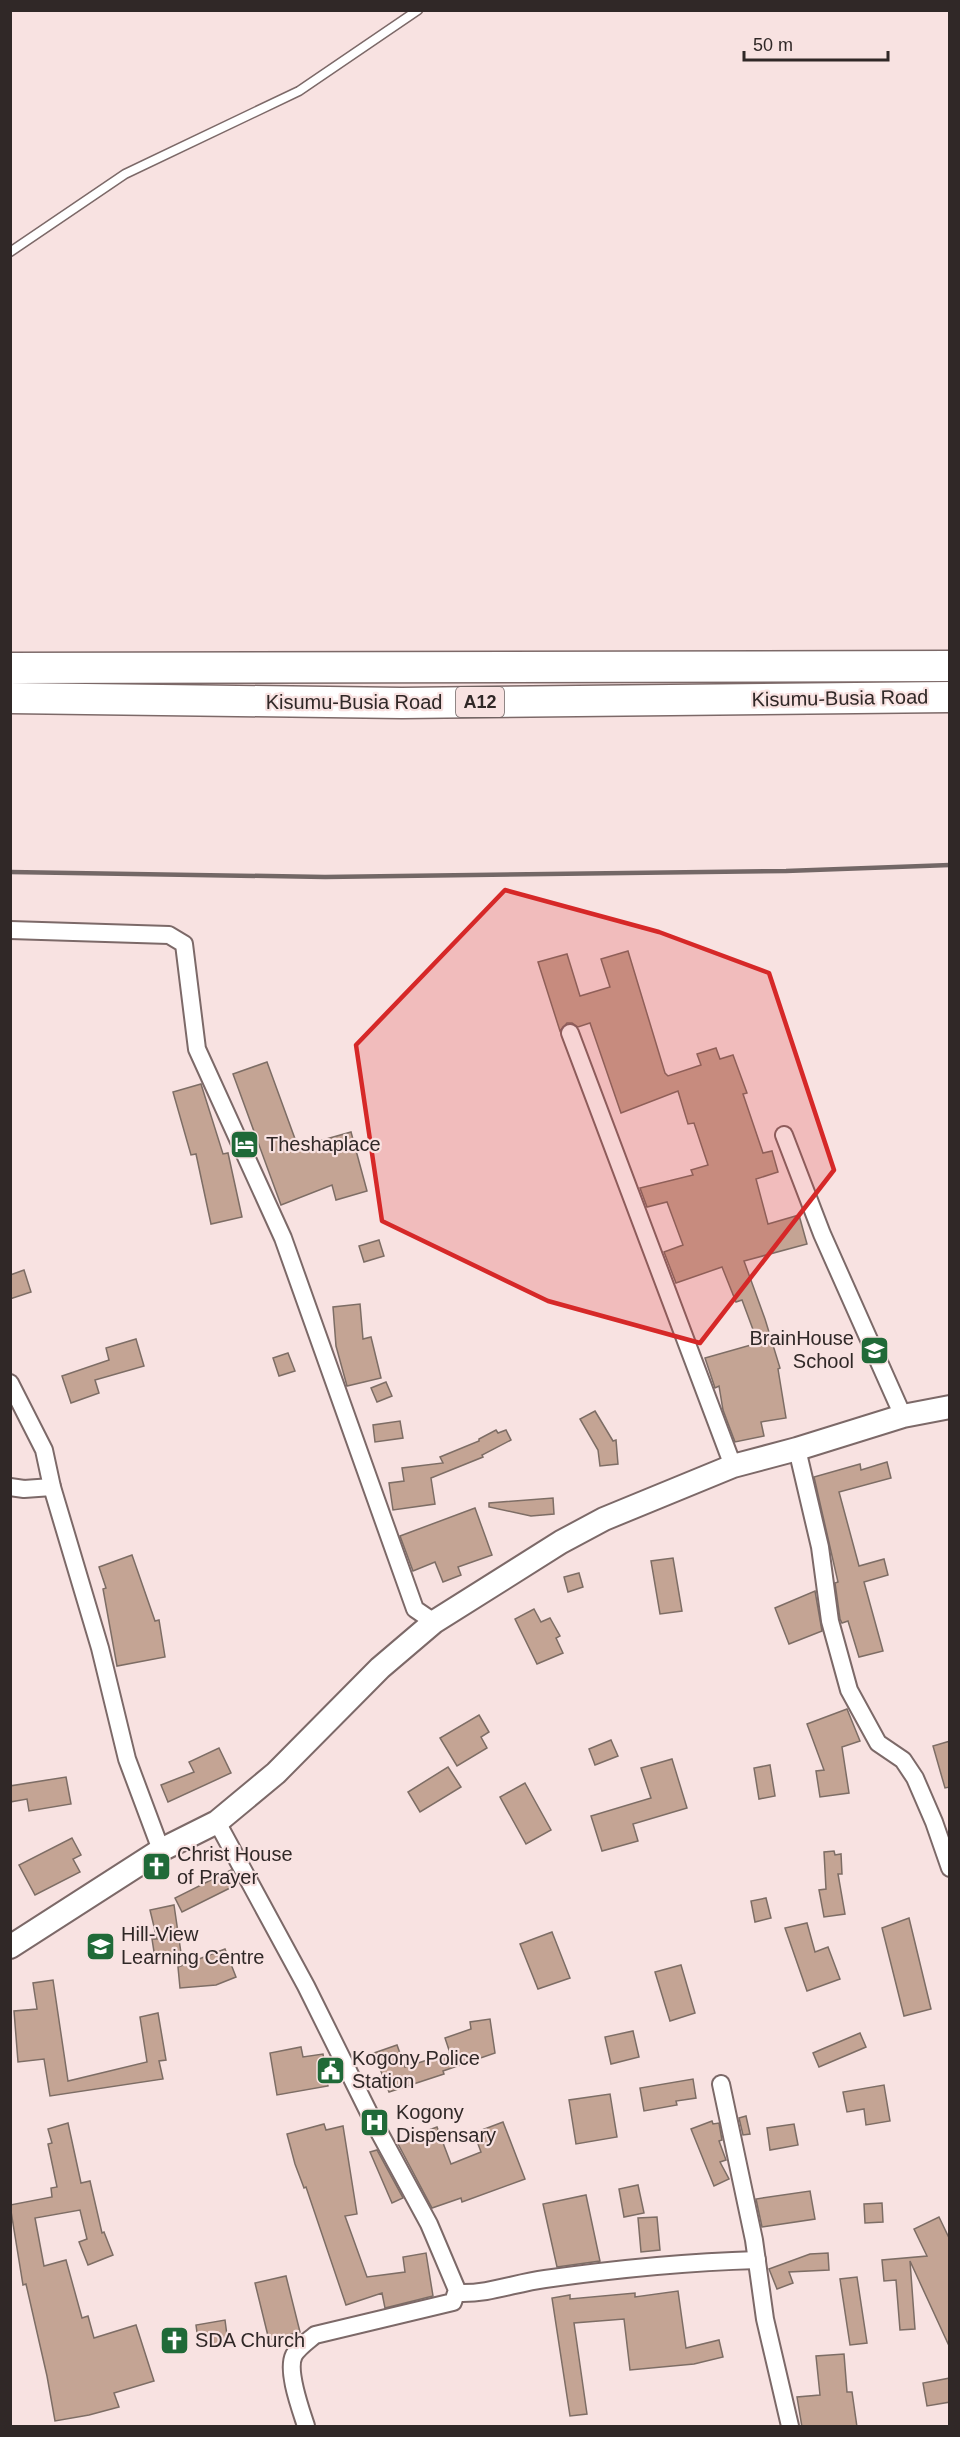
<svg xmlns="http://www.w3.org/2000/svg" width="960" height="2437" font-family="Arial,sans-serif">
	<rect width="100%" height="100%" fill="#f8e2e1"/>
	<!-- building -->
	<g fill="#c4a494" stroke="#7d6d65" stroke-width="1.5">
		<path d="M628 951 665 1073 668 1076 701 1065 697 1054 716 1048 720 1059 733 1055 747 1093 743 1094 763 1153 772 1151 778 1172 756 1179 768 1224 799 1215 807 1244 744 1261 765 1319 780 1368 778 1369 786 1418 761 1422 764 1436 735 1442 723 1410 719 1386 715 1388 705 1358 758 1343 742 1300 736 1302 722 1267 676 1283 664 1252 683 1245 667 1202 647 1207 640 1188 693 1175 691 1170 708 1165 694 1123 688 1124 678 1091 621 1113 590 1023 578 1027 572 1023H567L560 1031 538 962 567 954 580 996 610 987 601 959Z"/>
		<path d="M267 1062 298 1147 351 1132 367 1191 336 1200 332 1185 281 1205 233 1074Z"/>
		<path d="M201 1084 223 1154 228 1153 242 1217 211 1224 196 1154 191 1155 173 1092Z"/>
		<path d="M379 1240 384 1256 364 1262 359 1246Z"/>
		<path d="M24 1270 31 1292 10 1299V1275Z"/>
		<path d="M360 1304 363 1339 371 1337 381 1378 347 1386 336 1346 333 1307Z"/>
		<path d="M136 1339 144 1366 95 1380 99 1393 71 1403 62 1376 109 1360 106 1348Z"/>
		<path d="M288 1353 295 1371 279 1376 273 1358Z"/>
		<path d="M386 1382 392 1396 377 1402 371 1388Z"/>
		<path d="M595 1411 613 1441 616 1440 618 1464 600 1466 598 1450 580 1419Z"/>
		<path d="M400 1421 403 1438 375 1442 373 1425Z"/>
		<path d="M496 1430 498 1433 506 1430 511 1440 482 1455 483 1457 431 1478 435 1504 393 1510 389 1483 404 1481 402 1468 443 1463 440 1457 479 1441V1439Z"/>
		<path d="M887 1462 891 1478 839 1492 859 1566 884 1559 888 1575 864 1582 883 1651 859 1657 848 1621 842 1623 840 1619 835 1583 838 1582 814 1477 860 1464 861 1470Z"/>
		<path d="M553 1498 554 1514 531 1516 489 1507V1503Z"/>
		<path d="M475 1508 492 1555 458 1567 461 1575 443 1582 435 1562 413 1571 400 1536Z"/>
		<path d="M132 1555 155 1621 159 1620 165 1657 117 1666 103 1589 106 1588 99 1567Z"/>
		<path d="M673 1558 682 1611 660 1614 651 1561Z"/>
		<path d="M579 1573 583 1587 568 1592 564 1577Z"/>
		<path d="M815 1591 822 1631 789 1644 775 1608Z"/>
		<path d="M534 1609 541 1622 550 1618 560 1636 556 1638 563 1653 537 1664 515 1619Z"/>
		<path d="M847 1709 860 1741 842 1747 849 1793 820 1797 816 1771 824 1770 807 1724Z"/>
		<path d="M479 1715 489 1732 481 1737 487 1748 457 1766 440 1738Z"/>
		<path d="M611 1740 618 1756 595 1765 589 1749Z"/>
		<path d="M950 1741V1787L945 1788 933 1746Z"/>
		<path d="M219 1748 231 1773 168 1802 161 1785 194 1772 189 1762Z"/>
		<path d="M672 1759 687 1808 633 1824 638 1841 602 1851 591 1816 651 1798 641 1768Z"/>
		<path d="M770 1765 775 1796 759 1799 754 1768Z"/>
		<path d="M448 1767 461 1787 420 1812 408 1792Z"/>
		<path d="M66 1777 71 1804 29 1811 27 1799 10 1802V1786Z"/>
		<path d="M525 1783 551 1830 526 1844 500 1797Z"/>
		<path d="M72 1838 81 1855 73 1859 80 1872 35 1895 19 1865Z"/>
		<path d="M834 1851 835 1855 841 1854 842 1874H838L845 1914 824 1917 819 1890 826 1889 824 1852Z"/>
		<path d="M231 1870 236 1885 182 1912 175 1898Z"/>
		<path d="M766 1898 771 1918 755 1922 751 1901Z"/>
		<path d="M174 1905 181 1953 155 1958 152 1939H157L150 1910Z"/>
		<path d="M909 1918 931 2009 904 2016 882 1928Z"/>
		<path d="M807 1923 815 1952 828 1947 840 1979 807 1991 785 1928Z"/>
		<path d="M552 1932 570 1978 538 1989 520 1944Z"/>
		<path d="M225 1949 236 1977 216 1985 180 1988 178 1967Z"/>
		<path d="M681 1965 695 2013 670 2021 655 1972Z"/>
		<path d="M53 1980 68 2081 147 2062 140 2017 158 2013 166 2060 159 2061 163 2079 50 2096 44 2059 18 2062 14 2011 37 2009 33 1983Z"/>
		<path d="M490 2019 495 2053 443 2071 444 2074 389 2092 374 2053 397 2045 405 2067 450 2053 445 2038 471 2029 470 2022Z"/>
		<path d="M633 2031 639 2057 611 2064 605 2037Z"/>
		<path d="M860 2033 866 2047 819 2067 813 2053Z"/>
		<path d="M301 2047 303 2057 323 2054 328 2086 277 2095 270 2053Z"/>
		<path d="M693 2079 696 2098 676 2101 677 2105 644 2111 640 2088Z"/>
		<path d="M884 2085 890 2121 866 2125 864 2109 847 2112 843 2092Z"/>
		<path d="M610 2094 617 2137 576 2144 569 2100Z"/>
		<path d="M746 2116 750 2134 743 2135 739 2118Z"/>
		<path d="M712 2121 713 2124 719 2123 722 2140 719 2141 726 2160 720 2162 729 2179 714 2186 691 2129Z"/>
		<path d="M503 2122 525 2179 462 2202 461 2198 432 2208 397 2142 437 2127 451 2164 481 2152 474 2133Z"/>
		<path d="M68 2123 81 2183 90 2181 102 2233 104 2232 113 2255 88 2265 79 2242 87 2239 80 2210 35 2218 44 2266 66 2260 82 2318 88 2316 94 2338 136 2325 154 2381 114 2393 119 2407 89 2415 55 2421 47 2376 26 2284 23 2285 10 2205 52 2197 51 2188 57 2187 48 2144 52 2143 48 2129Z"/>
		<path d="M324 2124 326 2130 343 2126 357 2214 345 2216 367 2277 405 2272 403 2257 426 2253 433 2296 385 2308 382 2293 346 2305 306 2187 304 2188 295 2164 287 2134Z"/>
		<path d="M794 2124 798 2145 770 2150 767 2128Z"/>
		<path d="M377 2150 403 2198 392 2203 370 2152Z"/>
		<path d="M638 2185 644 2213 624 2217 619 2189Z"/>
		<path d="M810 2191 815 2219 762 2227 756 2199Z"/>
		<path d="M586 2195 600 2261 557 2267 543 2204Z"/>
		<path d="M882 2203 883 2222 865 2223 864 2204Z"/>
		<path d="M657 2217 660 2250 641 2252 638 2218Z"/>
		<path d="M939 2217 950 2240V2348L910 2261 915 2329 900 2330 896 2280 884 2281 882 2260 927 2256 914 2229Z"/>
		<path d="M828 2253 829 2270 789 2272 793 2283 777 2289 769 2269 810 2254Z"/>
		<path d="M286 2276 300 2332 269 2340 255 2283Z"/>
		<path d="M857 2277 867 2343 850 2345 840 2279Z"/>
		<path d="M678 2291 686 2348 719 2340 723 2357 694 2364 630 2370 624 2319 574 2323 587 2414 570 2416 552 2298 570 2295V2299L635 2293V2297Z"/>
		<path d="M225 2320 228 2343 199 2347 196 2325Z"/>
		<path d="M844 2354 847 2392H852L857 2427H802L797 2397 820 2395 816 2356Z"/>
		<path d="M950 2378V2402L927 2406 923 2383Z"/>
	</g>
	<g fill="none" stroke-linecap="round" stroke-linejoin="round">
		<defs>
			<path id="lane" d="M10 252 125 174 299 91 418 10"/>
			<g id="street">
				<path d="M10 930 169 935 184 944 197 1049 283 1238 415 1609 434 1622"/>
				<path d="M570 1033 733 1466"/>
				<path d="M784 1135 822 1234 903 1416"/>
				<path d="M10 1383 44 1450 52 1487 100 1648 127 1759 161 1850"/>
				<path d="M797 1449 820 1547 830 1621 849 1690 878 1743 903 1760 915 1778 934 1822 950 1868"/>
				<path d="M10 1487 24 1489 52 1487"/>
				<path d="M217 1822 306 1986 372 2119 429 2224 457 2290 453 2302 315 2335C308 2341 299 2347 294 2355 286 2371 301 2410 306 2426"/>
				<path d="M721 2084 754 2240 765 2319 790 2426"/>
				<path d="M457 2290 459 2293C489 2294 515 2283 545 2279 616 2269 686 2262 757 2260"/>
			</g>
			<path id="secondary" d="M10 1947 161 1850 217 1822 276 1773 380 1668 434 1622 561 1542 604 1519 733 1466 797 1449 903 1416 950 1407"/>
			<g id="highway">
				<path d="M10 668 950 666"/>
				<path d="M10 698 402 703 950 697"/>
			</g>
		</defs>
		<!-- lane casing -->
		<use href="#lane" stroke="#7c6968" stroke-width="11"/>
		<!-- street casing -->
		<use href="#street" stroke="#7c6968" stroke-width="20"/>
		<!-- secondary casing -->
		<use href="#secondary" stroke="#7c6968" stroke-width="26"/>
		<!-- highway casing -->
		<use href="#highway" stroke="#7c6968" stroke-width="33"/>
		<!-- lane -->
		<use href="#lane" stroke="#fff" stroke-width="8"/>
		<!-- street -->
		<use href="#street" stroke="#fff" stroke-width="16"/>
		<!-- secondary -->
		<use href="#secondary" stroke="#fff" stroke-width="22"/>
		<!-- highway -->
		<use href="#highway" stroke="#fff" stroke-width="30"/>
		<!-- rail -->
		<path stroke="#736766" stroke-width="4.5" d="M10 872 325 877 786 871 950 865"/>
	</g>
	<!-- marked area -->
	<path fill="#d62828" fill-opacity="0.2" stroke="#d62828" stroke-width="4.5" stroke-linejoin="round" d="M505 890 659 932 769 973 834 1170 700 1343 548 1301 382 1221 356 1045Z"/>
	<!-- icons -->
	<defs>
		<symbol id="hotel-square" viewBox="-11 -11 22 22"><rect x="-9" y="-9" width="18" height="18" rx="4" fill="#206a38" stroke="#f8e2e1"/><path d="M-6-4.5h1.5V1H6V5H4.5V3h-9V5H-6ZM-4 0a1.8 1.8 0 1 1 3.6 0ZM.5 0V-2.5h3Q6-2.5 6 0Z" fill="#fff"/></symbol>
		<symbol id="school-square" viewBox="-11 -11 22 22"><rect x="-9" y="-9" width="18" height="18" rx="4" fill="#206a38" stroke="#f8e2e1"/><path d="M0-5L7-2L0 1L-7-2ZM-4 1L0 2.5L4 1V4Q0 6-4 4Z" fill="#fff"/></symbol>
		<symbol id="church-square" viewBox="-11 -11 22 22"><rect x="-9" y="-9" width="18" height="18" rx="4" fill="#206a38" stroke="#f8e2e1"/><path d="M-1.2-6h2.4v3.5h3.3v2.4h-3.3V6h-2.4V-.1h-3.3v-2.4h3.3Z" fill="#fff"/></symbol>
		<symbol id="civic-square" viewBox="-11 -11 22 22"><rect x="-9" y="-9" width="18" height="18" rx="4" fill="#206a38" stroke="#f8e2e1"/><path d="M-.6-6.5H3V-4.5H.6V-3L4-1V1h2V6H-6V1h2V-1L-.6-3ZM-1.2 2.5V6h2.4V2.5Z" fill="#fff"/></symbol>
		<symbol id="hospital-square" viewBox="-11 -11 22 22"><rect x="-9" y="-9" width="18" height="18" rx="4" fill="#206a38" stroke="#f8e2e1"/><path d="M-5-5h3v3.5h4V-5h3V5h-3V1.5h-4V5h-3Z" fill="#fff"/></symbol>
	</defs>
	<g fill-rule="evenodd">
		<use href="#hotel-square" x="228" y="1128" width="33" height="33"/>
		<use href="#school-square" x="858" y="1334" width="33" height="33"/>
		<use href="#church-square" x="140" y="1850" width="33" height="33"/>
		<use href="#school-square" x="84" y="1930" width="33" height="33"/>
		<use href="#civic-square" x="314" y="2054" width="33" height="33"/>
		<use href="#hospital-square" x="358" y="2106" width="33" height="33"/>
		<use href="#church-square" x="158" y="2324" width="33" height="33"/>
	</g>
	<g text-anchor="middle" stroke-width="4.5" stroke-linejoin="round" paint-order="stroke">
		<!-- shield labels -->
		<rect fill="#f8e2e1" stroke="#6c605f" stroke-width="1.5" x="456" y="687" width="48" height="30" rx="4.5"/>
		<g font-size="18" font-weight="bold" fill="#302827">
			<text x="480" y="708">A12</text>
		</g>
		<!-- street labels -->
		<g font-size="20" fill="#302827" stroke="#f8e2e1">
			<text transform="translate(840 698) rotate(-1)" y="7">Kisumu-Busia Road</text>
			<text x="354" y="709">Kisumu-Busia Road</text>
		</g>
		<!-- poi labels -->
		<g font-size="20" fill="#302827" stroke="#f8e2e1" text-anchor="start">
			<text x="266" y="1151">Theshaplace</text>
			<text x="854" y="1345" text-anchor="end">BrainHouse<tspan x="854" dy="23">School</tspan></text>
			<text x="177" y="1861">Christ House<tspan x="177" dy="23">of Prayer</tspan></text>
			<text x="121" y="1941">Hill-View<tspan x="121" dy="23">Learning Centre</tspan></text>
			<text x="352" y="2065">Kogony Police<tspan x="352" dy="23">Station</tspan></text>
			<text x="396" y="2119">Kogony<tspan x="396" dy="23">Dispensary</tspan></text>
			<text x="195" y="2347">SDA Church</text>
		</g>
	</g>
	<!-- border -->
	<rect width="960" height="2437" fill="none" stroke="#302827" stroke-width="24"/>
	<!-- scale -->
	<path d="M744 51v9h144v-9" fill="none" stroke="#302827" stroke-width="3"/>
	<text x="753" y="51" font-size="18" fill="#302827" stroke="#f8e2e1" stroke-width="4.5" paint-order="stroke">50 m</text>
</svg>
